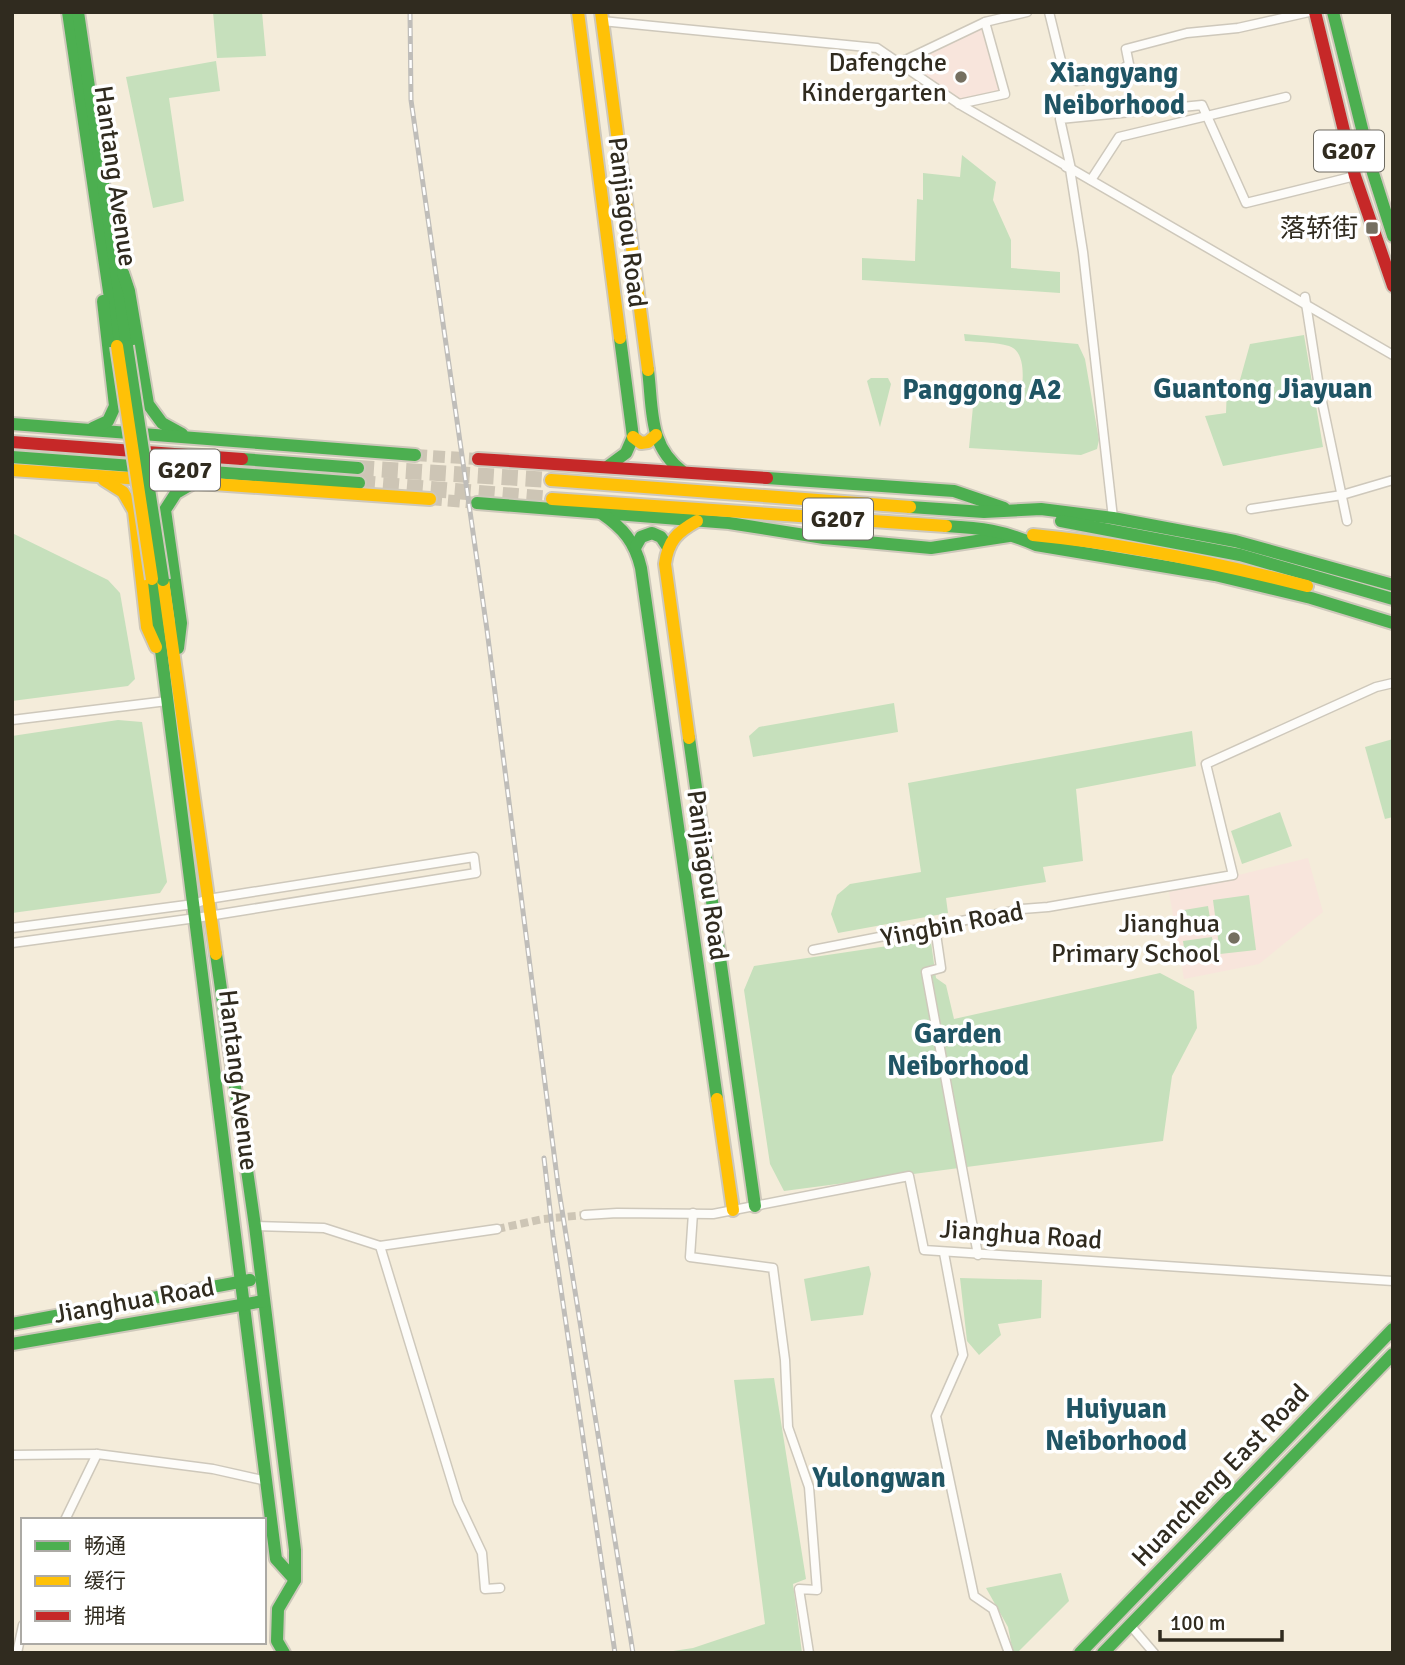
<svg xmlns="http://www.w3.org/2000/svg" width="1405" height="1665" font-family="Signika,'Noto Sans SC',sans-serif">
	<rect width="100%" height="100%" fill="#f4ecda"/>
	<!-- education -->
	<g fill="#f8e5dc">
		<path d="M982 28 1000 91 959 100 906 62Z"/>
		<path d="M1308 858 1323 912 1259 964 1184 979 1169 892Z"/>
	</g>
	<!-- green -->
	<g fill="#c6e0bc">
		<path d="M213 12H262L266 56 217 58Z"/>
		<path d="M216 61 220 91 169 98 184 201 153 208 126 77Z"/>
		<path d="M962 155 996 182 993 200 1011 240V268L1060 272V293L862 280V258L915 261 917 199 923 200V173L960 177Z"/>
		<path d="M964 334 1078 344 1085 359 1099 440 1097 449 1081 455 969 448 974 396 1019 402C1023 388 1028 352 1009 346 996 342 979 342 965 341Z"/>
		<path d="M1304 335 1323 447 1223 466 1205 416 1226 413 1227 386 1238 387 1250 344Z"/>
		<path d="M871 378H888L891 384 880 427 867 381Z"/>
		<path d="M12 533 108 580 120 593 135 679 128 686 12 701Z"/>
		<path d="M894 703 898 732 753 757 749 736 759 727Z"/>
		<path d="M118 720 142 722 167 882 160 893 12 913V736Z"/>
		<path d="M1192 731 1196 766 1076 789 1083 861 1043 867 1046 882 946 898 948 913 838 933 831 914 837 895 850 884 921 872 908 783Z"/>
		<path d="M1393 739V817L1385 819 1365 747Z"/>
		<path d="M1280 812 1292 846 1242 864 1231 831Z"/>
		<path d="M1249 895 1256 950 1220 954 1213 900Z"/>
		<path d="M1208 906 1211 924 1181 929 1178 911Z"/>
		<path d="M1212 937 1215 956 1186 961 1183 941Z"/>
		<path d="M931 942 936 978 946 985 954 1019 1160 973 1194 991 1197 1028 1172 1076 1163 1141 784 1191 770 1164 744 990 754 966 901 944Z"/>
		<path d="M869 1266 871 1274 863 1315 811 1321 804 1279Z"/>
		<path d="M960 1278 1042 1280 1041 1318 998 1324 1001 1335 979 1355 967 1341Z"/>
		<path d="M774 1378 806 1579 793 1584 802 1653H660L693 1648 765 1624 734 1380Z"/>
		<path d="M1061 1573 1069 1601 1017 1653H1013L1008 1627 986 1588Z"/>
	</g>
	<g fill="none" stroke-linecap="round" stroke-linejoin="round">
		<!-- street-tunnel -->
		<path stroke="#cdc5b5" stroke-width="8" stroke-dasharray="8 4" stroke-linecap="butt" d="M497 1229 543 1219 585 1215"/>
		<!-- secondary-tunnel -->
		<g stroke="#cdc5b5" stroke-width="12" stroke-dasharray="12 6" stroke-linecap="butt">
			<path d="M415 455 478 459"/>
			<path d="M430 499 477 503"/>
		</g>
		<!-- highway-tunnel -->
		<g stroke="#cdc5b5" stroke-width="16" stroke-dasharray="16 8" stroke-linecap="butt">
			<path d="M358 468 551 480"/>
			<path d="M359 483 552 499"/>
		</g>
		<defs>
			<g id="street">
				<path d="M1049 12 1063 69 1076 81 1116 75 1129 64 1126 49 1187 33 1238 28 1309 12"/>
				<path d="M602 21 877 48 959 104 1393 355"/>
				<path d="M899 63 985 22 1027 12"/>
				<path d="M959 104 1005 94 985 22"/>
				<path d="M1066 167 1070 169 1083 252 1113 518"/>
				<path d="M1071 169 1060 119 1202 105 1246 203 1355 176"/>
				<path d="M1091 180 1119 137 1286 97"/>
				<path d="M1305 297 1319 387 1347 521"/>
				<path d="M1251 509 1342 495 1393 480"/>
				<path d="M12 720 167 701"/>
				<path d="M935 927 941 968 926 972 978 1255"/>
				<path d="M12 928 194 904 208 899 474 857 476 873 196 918 12 943"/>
				<path d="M813 950 1022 909 1048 907 1233 875 1206 764 1376 687 1393 683"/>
				<path d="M693 1213 690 1257 773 1268 785 1360 788 1427 809 1487 817 1590 799 1589 809 1653"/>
				<path d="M585 1215 617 1213 713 1214 909 1176 924 1250 1393 1281"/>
				<path d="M255 1226 324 1228 380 1246 497 1229"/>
				<path d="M380 1246 458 1502 482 1553 485 1589 500 1588"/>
				<path d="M944 1253 963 1355 936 1416 974 1596 993 1609 1009 1653"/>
				<path d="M12 1455 97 1454 213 1469 267 1481"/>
				<path d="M65 1520 97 1454"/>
				<path d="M1130 1625 1154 1653"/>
				<path d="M17 1653 23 1625"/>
			</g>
			<g id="fast">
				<path d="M68 12 117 346"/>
				<path d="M78 12 127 346"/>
				<path d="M1333 12 1373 173 1393 236"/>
				<path d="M123 273 129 291 148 404 162 423 182 434"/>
				<path d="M648 370C653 410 648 446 683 472"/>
				<path d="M12 424 415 455"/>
				<path d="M93 428 108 421 115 406 103 301"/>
				<path d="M12 457 359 483"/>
				<path d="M242 459 358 468"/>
				<path d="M607 467 626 453 633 437 620 338"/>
				<path d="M767 478 954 491 1004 508"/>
				<path d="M477 503 729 523 824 538 931 548 1009 536"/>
				<path d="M910 507 984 512 1041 509 1113 518 1235 541 1393 585"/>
				<path d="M601 513C623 528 635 542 641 568L717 1099"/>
				<path d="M1061 521 1240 555 1393 599"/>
				<path d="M946 526C982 528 1002 530 1036 545L1215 575 1311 598 1393 623"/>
				<path d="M636 546 641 537 652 533 661 537 667 546"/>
				<path d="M152 579 276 1559 295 1580"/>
				<path d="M178 648 181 623 165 510 176 493 193 483"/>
				<path d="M689 738 755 1206"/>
				<path d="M216 954 255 1226 295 1550V1580L278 1609 277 1641 284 1653"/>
				<path d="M12 1324 250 1280"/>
				<path d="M12 1344 264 1301"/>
				<path d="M1080 1653 1393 1329"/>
				<path d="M1103 1653 1393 1354"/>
			</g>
			<g id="slow">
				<path d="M578 12 620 338"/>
				<path d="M601 12 648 370"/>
				<path d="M633 437 641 443 648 442 656 435"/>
				<path d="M12 470 430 499"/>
				<path d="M104 480 123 492 134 511 147 627 156 647"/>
				<path d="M551 480 910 507"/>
				<path d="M552 499 946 526"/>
				<path d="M1033 535C1126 544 1217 563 1307 586"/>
				<path d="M163 580 216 954"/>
				<path d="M689 738 665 564C668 541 677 532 697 521"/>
				<path d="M717 1099 733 1210"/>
			</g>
			<g id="jam">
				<path d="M1315 12 1355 176 1393 286"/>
				<path d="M12 442 242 459"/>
				<path d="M478 459 767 478"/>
			</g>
		</defs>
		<!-- street casing -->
		<use href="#street" stroke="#cec8bb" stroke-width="11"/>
		<!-- fast casing -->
		<use href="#fast" stroke="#cec8bb" stroke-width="16"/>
		<!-- slow casing -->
		<use href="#slow" stroke="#cec8bb" stroke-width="16"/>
		<!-- jam casing -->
		<use href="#jam" stroke="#cec8bb" stroke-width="16"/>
		<!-- street -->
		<use href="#street" stroke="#fdfcf9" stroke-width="8"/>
		<!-- fast -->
		<use href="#fast" stroke="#4caf50" stroke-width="12"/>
		<!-- slow -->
		<use href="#slow" stroke="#ffc107" stroke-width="12"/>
		<!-- jam -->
		<use href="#jam" stroke="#c62828" stroke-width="12"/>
		<defs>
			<g id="rail">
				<path d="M410 12 411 100 487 630 558 1185 633 1653"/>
				<path d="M544 1158 553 1236 615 1653"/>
			</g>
		</defs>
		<!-- rail casing -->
		<use href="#rail" stroke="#bfbdb9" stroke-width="5"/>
		<!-- rail -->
		<use href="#rail" stroke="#fff" stroke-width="2.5" stroke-dasharray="8" stroke-linecap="butt"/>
		<defs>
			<path id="fast-bridge" d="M127 346 163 580"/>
			<path id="slow-bridge" d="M117 346 152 579"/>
		</defs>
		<!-- fast-bridge casing -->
		<use href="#fast-bridge" stroke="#cec8bb" stroke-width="16" stroke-linecap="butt"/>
		<!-- slow-bridge casing -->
		<use href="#slow-bridge" stroke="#cec8bb" stroke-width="16" stroke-linecap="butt"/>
		<!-- fast-bridge -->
		<use href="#fast-bridge" stroke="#4caf50" stroke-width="12"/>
		<!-- slow-bridge -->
		<use href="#slow-bridge" stroke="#ffc107" stroke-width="12"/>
	</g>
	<!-- markers -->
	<g fill="#756f60" stroke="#fff" stroke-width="2.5">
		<circle cx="961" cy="77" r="7"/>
		<rect x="1365" y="221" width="14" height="14" rx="3.5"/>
		<circle cx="1234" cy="938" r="7"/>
	</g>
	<g text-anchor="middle" stroke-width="7" stroke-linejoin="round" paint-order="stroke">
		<!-- shield labels -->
		<g fill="#fff" stroke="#6e6b62" stroke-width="2">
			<rect x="1314" y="130.5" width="70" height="41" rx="5"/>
			<rect x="150" y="449.5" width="70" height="41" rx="5"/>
			<rect x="803" y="498.5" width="70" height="41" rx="5"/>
		</g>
		<g font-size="24" font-weight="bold" fill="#302b1f">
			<text x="1349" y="159">G207</text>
			<text x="185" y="478">G207</text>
			<text x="838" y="527">G207</text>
		</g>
		<!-- poi labels -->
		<g font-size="26" fill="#302b1f" stroke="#fff" text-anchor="end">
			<text x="947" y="71">Dafengche<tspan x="947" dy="30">Kindergarten</tspan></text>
			<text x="1358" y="237">落轿街</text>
			<text x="1220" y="932">Jianghua<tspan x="1220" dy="30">Primary School</tspan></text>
		</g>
		<!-- street labels -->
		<g font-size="26" fill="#302b1f" stroke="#fff">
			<text transform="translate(116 176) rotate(82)" y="9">Hantang Avenue</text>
			<text transform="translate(628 222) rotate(83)" y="9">Panjiagou Road</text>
			<text transform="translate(708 875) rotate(82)" y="9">Panjiagou Road</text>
			<text transform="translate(952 924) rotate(-11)" y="9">Yingbin Road</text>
			<text transform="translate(239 1080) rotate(83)" y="9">Hantang Avenue</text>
			<text transform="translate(1021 1234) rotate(4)" y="9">Jianghua Road</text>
			<text transform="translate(134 1300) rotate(-10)" y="9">Jianghua Road</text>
			<text transform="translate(1220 1475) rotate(-46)" y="9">Huancheng East Road</text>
		</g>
		<!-- neighbourhood labels -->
		<g font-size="28" font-weight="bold" fill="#205564" stroke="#fff">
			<text x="1114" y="82">Xiangyang<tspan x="1114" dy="32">Neiborhood</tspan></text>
			<text x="1263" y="398">Guantong Jiayuan</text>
			<text x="982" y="399">Panggong A2</text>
			<text x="958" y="1043">Garden<tspan x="958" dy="32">Neiborhood</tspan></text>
			<text x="1116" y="1418">Huiyuan<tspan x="1116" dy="32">Neiborhood</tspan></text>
			<text x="879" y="1487">Yulongwan</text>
		</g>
	</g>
	<!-- border -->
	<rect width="1405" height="1665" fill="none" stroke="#302b1f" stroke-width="28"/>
	<!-- legend -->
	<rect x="21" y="1518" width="245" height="126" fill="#ffffff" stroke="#acaaa5" stroke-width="2"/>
	<rect x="35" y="1541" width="35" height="10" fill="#4caf50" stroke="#acaaa5" stroke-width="2"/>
	<text x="84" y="1553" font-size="21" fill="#302b1f">畅通</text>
	<rect x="35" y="1576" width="35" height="10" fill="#ffc107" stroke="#acaaa5" stroke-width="2"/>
	<text x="84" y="1588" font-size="21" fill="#302b1f">缓行</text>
	<rect x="35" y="1611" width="35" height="10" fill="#c62828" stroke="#acaaa5" stroke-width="2"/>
	<text x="84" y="1623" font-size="21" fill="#302b1f">拥堵</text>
	<!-- scale -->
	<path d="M1160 1630v10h122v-10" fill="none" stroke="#302b1f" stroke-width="3.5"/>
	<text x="1170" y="1630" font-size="21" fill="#302b1f" stroke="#ffffff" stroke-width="5" paint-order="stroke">100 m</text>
</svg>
